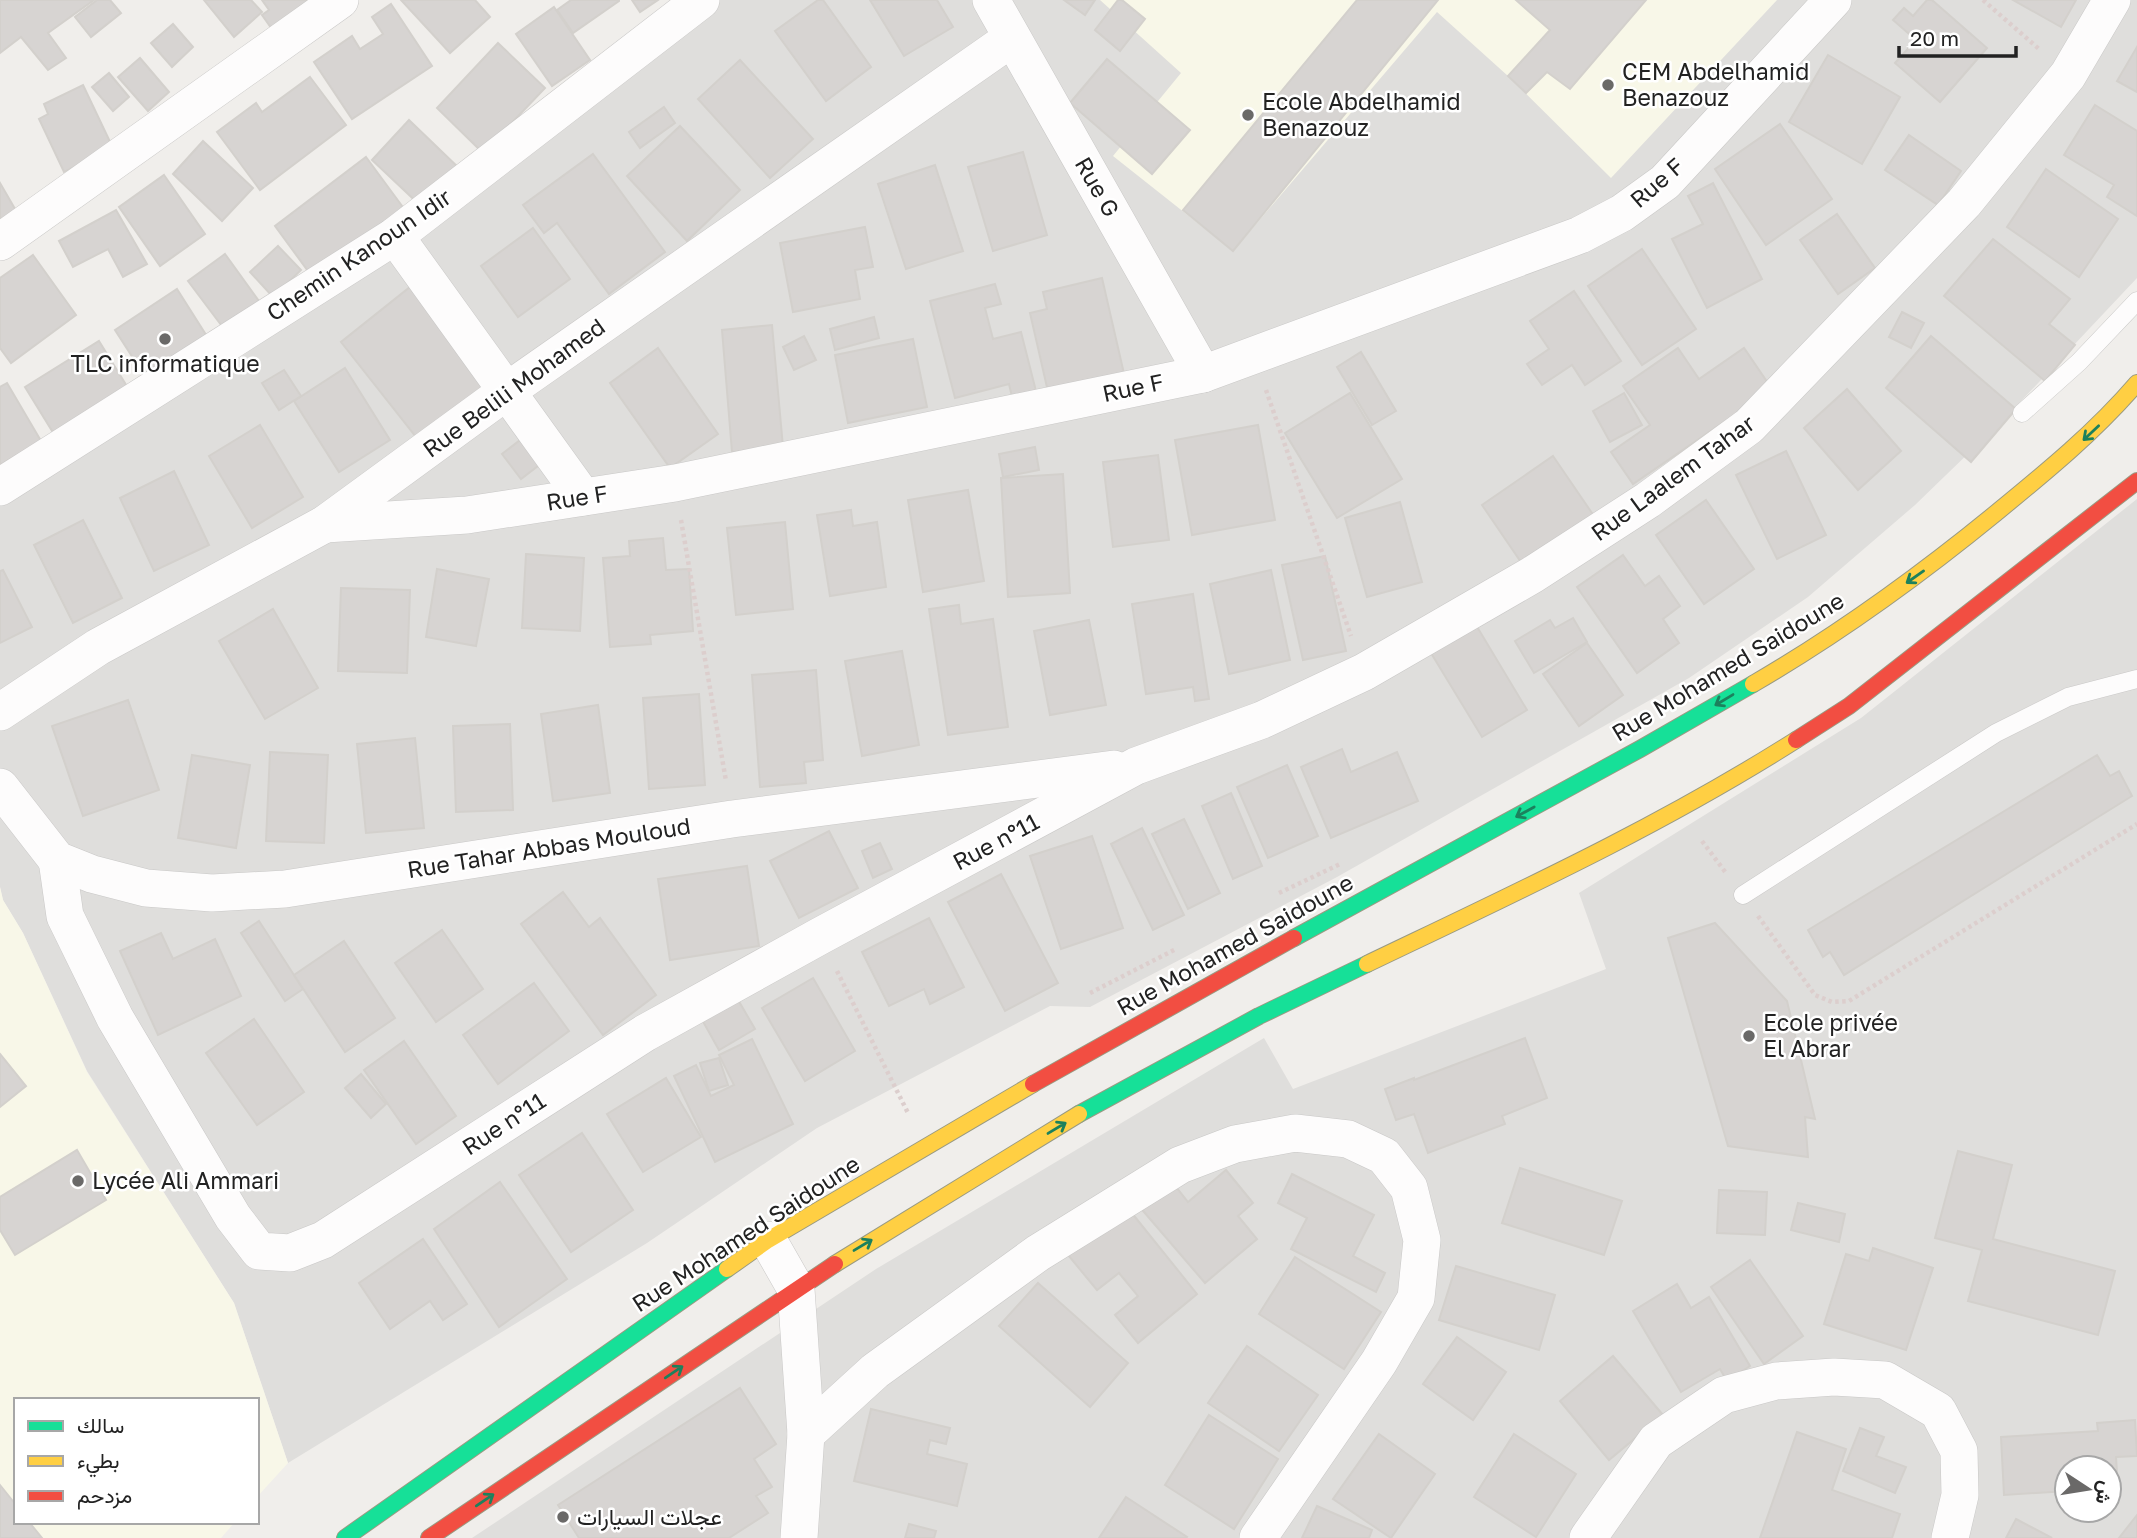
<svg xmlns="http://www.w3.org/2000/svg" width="2137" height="1538" font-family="'Golos Text',Vazirmatn,sans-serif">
	<rect width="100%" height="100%" fill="#f0eeeb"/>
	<!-- residential -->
	<g fill="#dfdedc" fill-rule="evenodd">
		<path d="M717 0H2137V278L2007 416 1915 505 1808 597 1689 678 1337 877 1090 1007 1050 1006 817 1128 647 1243 288 1463 234 1303 87 1071 23 933 3 900 0 887V501L232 363 423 230Z"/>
		<path d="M2137 499V1538H472L876 1269 1264 1038 1293 1089 1606 969 1579 893 1861 718ZM2067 1468H2109V1510H2067Z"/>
	</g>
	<!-- education -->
	<g fill="#f8f7e8">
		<path d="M1100 0H1777L1611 178 1508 76 1437 12 1233 251 1113 156 1181 73Z"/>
		<path d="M0 887 3 900 23 933 87 1072 234 1303 288 1463 257 1497V1400H16V1522H235L221 1538H0Z"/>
	</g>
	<!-- building -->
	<g fill="#d7d4d2" stroke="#d3d0cc" stroke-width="2">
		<path d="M0 0H94L48 33 66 58 48 70 21 37 0 53Z"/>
		<path d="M97 0H110L121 13 91 37 75 17Z"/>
		<path d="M204 0H251L262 12 234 37Z"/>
		<path d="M262 0H325L279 39 262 15 269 10Z"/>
		<path d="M401 0H475L490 17 450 53Z"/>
		<path d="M571 0H619V1L573 33 557 10Z"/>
		<path d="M632 0H658L640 12Z"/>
		<path d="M818 0H823L871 67 826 101 775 31Z"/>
		<path d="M870 0H937L953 27 904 56Z"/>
		<path d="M1064 0H1095L1085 15Z"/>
		<path d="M1118 0H1122L1145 19 1120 51 1095 30Z"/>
		<path d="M1357 0H1438L1233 251 1183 210Z"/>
		<path d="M1516 0H1646L1570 89 1547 72 1526 93 1508 76 1550 30Z"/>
		<path d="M1927 0H1932L1987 48 1940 102 1895 63 1916 40 1893 20 1904 8 1913 16Z"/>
		<path d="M2013 0H2076L2061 27Z"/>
		<path d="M391 4 432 66 352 119 314 62 352 36 360 49 383 34 372 17Z"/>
		<path d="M554 7 590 60 552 86 516 34Z"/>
		<path d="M173 24 193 47 172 67 151 43Z"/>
		<path d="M498 43 545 88 483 153 437 108Z"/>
		<path d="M2137 47V92L2117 81Z"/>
		<path d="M1828 55 1900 97 1862 164 1789 122Z"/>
		<path d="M140 58 169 92 148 111 118 77Z"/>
		<path d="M1107 59 1190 130 1152 174 1070 103Z"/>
		<path d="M740 60 813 139 770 178 698 99Z"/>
		<path d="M109 73 129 97 113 111 92 87Z"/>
		<path d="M310 77 346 125 260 190 217 132 256 103 262 112Z"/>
		<path d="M83 85 113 148 64 172 39 119 48 114 44 104Z"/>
		<path d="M2095 105 2137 131V216L2107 197 2114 185 2064 155Z"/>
		<path d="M664 107 675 123 640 148 629 132Z"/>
		<path d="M409 120 461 170 424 209 372 160Z"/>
		<path d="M1780 124 1832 199 1766 245 1715 169Z"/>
		<path d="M680 126 740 190 687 241 627 176Z"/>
		<path d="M1909 135 1961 171 1938 205 1885 170Z"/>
		<path d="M203 141 253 188 222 221 173 174Z"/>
		<path d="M1023 152 1047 235 993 251 968 167Z"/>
		<path d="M593 154 665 252 609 294 557 223 544 233 523 205Z"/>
		<path d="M366 157 405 210 316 282 275 226Z"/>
		<path d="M935 165 963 251 906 269 878 184Z"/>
		<path d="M2046 169 2118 219 2079 277 2007 227Z"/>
		<path d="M164 175 205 234 160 266 119 207Z"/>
		<path d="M0 183 22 221 0 234Z"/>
		<path d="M1713 183 1762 279 1707 308 1672 239 1703 224 1688 196Z"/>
		<path d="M116 210 147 264 123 277 108 249 73 267 59 241Z"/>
		<path d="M1837 214 1875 268 1838 294 1800 240Z"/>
		<path d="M865 227 873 267 855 270 860 299 793 312 780 243Z"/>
		<path d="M533 228 570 279 518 317 481 266Z"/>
		<path d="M1993 239 2070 299 2049 324 2075 345 2045 381 1944 296Z"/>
		<path d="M278 246 301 270 273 297 250 272Z"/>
		<path d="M1642 249 1696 329 1642 365 1588 286Z"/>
		<path d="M225 254 264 308 228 334 188 281Z"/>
		<path d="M33 255 76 315 11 363 0 348V278Z"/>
		<path d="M1102 278 1125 378 1049 396 1030 313 1047 309 1043 292Z"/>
		<path d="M415 283 498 389 424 447 341 342Z"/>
		<path d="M995 284 1001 304 985 308 993 339 1021 332 1037 395 1013 401 1009 384 955 398 930 301Z"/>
		<path d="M177 289 215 349 153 389 115 330Z"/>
		<path d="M1574 291 1621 361 1585 385 1572 365 1542 385 1527 364 1549 349 1530 321Z"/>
		<path d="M1902 312 1924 323 1911 348 1889 337Z"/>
		<path d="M874 317 879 338 835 350 830 329Z"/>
		<path d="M772 325 783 447 732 452 722 330Z"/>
		<path d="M804 336 816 360 794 370 783 347Z"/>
		<path d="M1931 336 2016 409 1971 462 1886 388Z"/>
		<path d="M913 339 927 407 848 423 835 355Z"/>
		<path d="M99 341 136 401 62 447 25 387Z"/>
		<path d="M658 348 718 434 670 468 610 383Z"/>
		<path d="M1678 348 1699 379 1744 348 1772 389 1633 484 1611 452 1650 425 1623 386Z"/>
		<path d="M1361 352 1396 411 1372 425 1337 367Z"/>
		<path d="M345 368 390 440 339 472 294 401Z"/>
		<path d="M284 370 301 396 279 410 262 383Z"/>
		<path d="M7 383 41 441 0 465V387Z"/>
		<path d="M1847 389 1901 451 1858 490 1804 428Z"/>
		<path d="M1350 393 1402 479 1337 518 1285 433Z"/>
		<path d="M1624 393 1642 425 1610 442 1593 411Z"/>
		<path d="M260 425 303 497 252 528 209 456Z"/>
		<path d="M1258 425 1275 520 1192 535 1175 440Z"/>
		<path d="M528 434 547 459 521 479 502 454Z"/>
		<path d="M1035 447 1039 470 1003 477 999 454Z"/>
		<path d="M1786 451 1826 535 1777 559 1736 475Z"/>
		<path d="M1158 455 1169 540 1113 547 1103 462Z"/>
		<path d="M1553 456 1594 516 1523 565 1482 505Z"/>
		<path d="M174 471 209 545 154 571 120 498Z"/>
		<path d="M1063 474 1070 593 1008 597 1001 478Z"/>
		<path d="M968 490 984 581 923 592 908 500Z"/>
		<path d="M1706 500 1754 569 1704 604 1656 535Z"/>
		<path d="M1400 502 1422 582 1367 597 1345 518Z"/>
		<path d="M851 510 853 526 877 522 886 587 830 596 817 515Z"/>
		<path d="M83 520 122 598 73 623 34 545Z"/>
		<path d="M785 522 793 609 736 615 727 528Z"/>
		<path d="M663 538 666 570 689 569 693 631 650 635 651 644 610 647 603 558 630 556 629 541Z"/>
		<path d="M526 554 584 558 580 631 522 628Z"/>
		<path d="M1623 555 1645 586 1659 576 1680 606 1663 619 1679 643 1637 673 1577 587Z"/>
		<path d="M1325 556 1346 651 1303 660 1282 565Z"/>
		<path d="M437 569 489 579 476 646 426 637Z"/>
		<path d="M3 570 32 627 0 643V571Z"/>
		<path d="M1271 570 1290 660 1229 674 1210 584Z"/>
		<path d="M341 588 410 590 407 673 338 671Z"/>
		<path d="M1193 594 1209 699 1195 701 1193 687 1146 694 1132 604Z"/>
		<path d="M959 605 961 624 993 619 1008 727 948 735 929 609Z"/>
		<path d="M273 609 318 688 265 719 219 641Z"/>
		<path d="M1573 618 1587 642 1534 673 1515 641 1550 620 1555 628Z"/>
		<path d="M1089 620 1106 705 1050 715 1034 631Z"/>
		<path d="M1476 625 1527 710 1482 737 1431 653Z"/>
		<path d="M1587 643 1623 695 1579 726 1543 674Z"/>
		<path d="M902 651 919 745 862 756 845 661Z"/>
		<path d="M816 670 823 760 804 762 806 783 760 787 752 675Z"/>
		<path d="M699 694 705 785 649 789 643 698Z"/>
		<path d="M128 700 159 790 83 816 52 726Z"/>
		<path d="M598 705 610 793 553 801 541 714Z"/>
		<path d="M510 724 513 810 456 812 453 726Z"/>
		<path d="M415 738 424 828 366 833 357 744Z"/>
		<path d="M1342 749 1351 772 1397 752 1418 801 1331 838 1301 767Z"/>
		<path d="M270 752 328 755 324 843 266 841Z"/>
		<path d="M192 755 250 765 236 848 178 838Z"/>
		<path d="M2097 755 2110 776 2119 771 2132 796 1844 975 1830 952 1823 957 1808 930Z"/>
		<path d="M1287 765 1318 836 1268 858 1237 787Z"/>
		<path d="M1231 793 1262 866 1233 879 1202 806Z"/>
		<path d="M1184 819 1220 893 1188 909 1152 834Z"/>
		<path d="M1142 828 1184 915 1153 930 1111 844Z"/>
		<path d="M829 831 858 888 799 918 770 861Z"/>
		<path d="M1092 836 1123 928 1061 949 1030 856Z"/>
		<path d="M880 843 892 869 873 878 862 851Z"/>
		<path d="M747 866 759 946 670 960 658 879Z"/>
		<path d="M1001 874 1058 983 1005 1011 948 902Z"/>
		<path d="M563 892 589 927 600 918 656 995 603 1035 521 924Z"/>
		<path d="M929 918 964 987 930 1004 924 989 889 1006 862 952Z"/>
		<path d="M259 921 303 989 285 1001 241 933Z"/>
		<path d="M1715 923 1787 1001 1815 1119 1805 1117 1808 1157 1728 1146 1668 938Z"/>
		<path d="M442 930 483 989 436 1022 395 963Z"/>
		<path d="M161 933 173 959 215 939 241 996 158 1035 120 951Z"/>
		<path d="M344 941 395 1018 345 1052 294 975Z"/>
		<path d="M813 978 855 1051 805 1081 762 1008Z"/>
		<path d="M534 983 569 1031 498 1084 463 1035Z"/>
		<path d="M737 998 755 1029 719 1050 701 1018Z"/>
		<path d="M254 1019 304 1092 257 1125 206 1053Z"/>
		<path d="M1525 1038 1547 1098 1502 1116 1505 1124 1428 1153 1414 1114 1396 1120 1385 1089 1414 1078V1080Z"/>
		<path d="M752 1039 793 1124 715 1162 674 1076 696 1065 711 1096 734 1085 719 1055Z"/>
		<path d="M404 1041 456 1116 416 1144 364 1070Z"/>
		<path d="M0 1054 26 1086 0 1107Z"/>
		<path d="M719 1058 728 1085 709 1091 700 1063Z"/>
		<path d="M361 1074 386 1104 371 1118 345 1088Z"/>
		<path d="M666 1078 701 1137 643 1172 607 1114Z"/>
		<path d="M582 1133 633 1210 571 1252 519 1175Z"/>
		<path d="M77 1150 106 1200 15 1255 0 1230V1197Z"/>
		<path d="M1958 1151 2012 1165 1993 1239 2115 1271 2098 1335 1968 1301 1982 1250 1935 1238Z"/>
		<path d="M1520 1168 1622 1201 1604 1255 1502 1223Z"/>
		<path d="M1226 1170 1253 1203 1238 1216 1257 1239 1205 1283 1138 1205 1169 1178 1188 1202Z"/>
		<path d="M1292 1174 1374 1215 1353 1256 1385 1273 1376 1292 1291 1249 1307 1218 1278 1203Z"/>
		<path d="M500 1182 567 1279 499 1327 434 1229Z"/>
		<path d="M1719 1190 1767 1192 1765 1235 1717 1233Z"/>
		<path d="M1798 1203 1845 1214 1839 1242 1791 1230Z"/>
		<path d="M1127 1207 1197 1294 1138 1343 1115 1315 1138 1296 1119 1273 1097 1290 1068 1255Z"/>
		<path d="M423 1239 467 1304 443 1320 430 1301 390 1329 359 1283Z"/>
		<path d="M1873 1248 1933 1268 1906 1350 1824 1324 1846 1254 1869 1261Z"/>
		<path d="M1295 1257 1381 1312 1344 1369 1259 1314Z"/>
		<path d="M1750 1260 1803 1336 1764 1364 1711 1287Z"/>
		<path d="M1456 1266 1555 1295 1539 1350 1439 1320Z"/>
		<path d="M1038 1283 1128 1363 1090 1407 999 1326Z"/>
		<path d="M1677 1284 1691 1308 1709 1297 1750 1366 1727 1381 1720 1369 1681 1392 1633 1311Z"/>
		<path d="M1457 1337 1506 1372 1473 1420 1423 1384Z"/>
		<path d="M1247 1346 1318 1395 1279 1451 1208 1403Z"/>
		<path d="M1613 1356 1663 1415 1609 1460 1560 1401Z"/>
		<path d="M740 1388 776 1444 754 1459 772 1487 756 1496 768 1513 729 1538H579L558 1505Z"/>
		<path d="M871 1409 950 1428 946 1444 930 1440 927 1454 967 1464 957 1506 854 1481Z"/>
		<path d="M1209 1415 1278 1459 1234 1529 1165 1485Z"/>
		<path d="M2135 1420 2137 1456 2116 1457 2118 1488 2109 1489V1468H2067V1491L2004 1495 2001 1437 2098 1431 2097 1423Z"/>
		<path d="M1860 1428 1884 1437 1876 1456 1906 1467 1895 1493 1843 1471Z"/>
		<path d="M1797 1432 1846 1449 1832 1490 1900 1514 1892 1538H1760Z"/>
		<path d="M1379 1434 1435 1474 1391 1538 1333 1499Z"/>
		<path d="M1514 1434 1576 1474 1536 1537 1474 1497Z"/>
		<path d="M0 1485 16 1505V1522H29L42 1538H0Z"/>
		<path d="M1126 1497 1187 1537 1186 1538H1099Z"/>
		<path d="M1317 1506 1372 1530 1369 1538H1302Z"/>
		<path d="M2137 1515V1538H2119Z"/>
		<path d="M2016 1519 2052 1538H2006Z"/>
		<path d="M909 1524 936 1531 934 1538H905Z"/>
	</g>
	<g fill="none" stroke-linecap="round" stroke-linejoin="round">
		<defs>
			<g id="lane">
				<path d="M2022 413 2079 362 2137 301"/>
				<path d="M1743 895 1996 733 2068 697 2137 679"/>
			</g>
			<g id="street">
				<path d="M991 0 1203 374"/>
				<path d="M395 236 583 497"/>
				<path d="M0 242 340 0"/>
				<path d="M0 487 395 236 701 0"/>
				<path d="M325 524 467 515 675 483 1203 374 1580 235 1622 213 1665 182 1833 0"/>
				<path d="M0 712 98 647 325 524 507 391 1012 38"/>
				<path d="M0 787 57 860 92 874 146 888 212 893 285 889 732 819 1114 769"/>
				<path d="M57 860 65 916 115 1018 233 1217 259 1251 290 1253 323 1240 645 1033 820 936 1136 766 1262 720 1364 672 1532 575 1648 500 1749 426 1964 203 2068 75 2112 0"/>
				<path d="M768 1240 796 1289 806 1434 799 1538"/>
				<path d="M806 1434 875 1371 1038 1253 1180 1165 1235 1144 1295 1133 1348 1139 1384 1156 1409 1188 1422 1240 1416 1298 1379 1362 1258 1538"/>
				<path d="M1588 1538 1656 1441 1724 1395 1776 1381 1834 1377 1885 1380 1938 1411 1959 1451 1960 1495 1950 1538"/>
			</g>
			<g id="fast">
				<path d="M1294 938 1640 749 1753 684"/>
				<path d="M1079 1114 1259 1016 1367 964"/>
				<path d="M345 1538 727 1269"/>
			</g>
			<g id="slow">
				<path d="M1753 684C1839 634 1919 576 1996 513 2046 472 2095 432 2137 383"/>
				<path d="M1367 964C1513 894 1659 827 1796 740"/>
				<path d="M835 1264 1079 1114"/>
				<path d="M727 1269 768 1240 1033 1084"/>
			</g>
			<g id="jam">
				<path d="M1796 740 1849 706 2137 481"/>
				<path d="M1033 1084 1294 938"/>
				<path d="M429 1538 835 1264"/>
			</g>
		</defs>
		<!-- lane casing -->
		<use href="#lane" stroke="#c9c8c7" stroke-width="19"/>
		<!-- street casing -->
		<use href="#street" stroke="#c9c8c7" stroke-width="38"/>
		<!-- fast casing -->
		<use href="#fast" stroke="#999a82" stroke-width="18"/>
		<!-- slow casing -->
		<use href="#slow" stroke="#999a82" stroke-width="18"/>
		<!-- jam casing -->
		<use href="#jam" stroke="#999a82" stroke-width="18"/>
		<!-- path -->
		<g stroke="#dccecd" stroke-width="4.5" stroke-dasharray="3.5 3.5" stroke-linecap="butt">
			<path d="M1983 0 2039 49"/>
			<path d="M1266 390 1351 636"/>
			<path d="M681 520 726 781"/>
			<path d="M1702 841 1726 873"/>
			<path d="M1279 893 1342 863"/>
			<path d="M1758 916 1815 995 1832 1002 1849 1001 2137 824"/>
			<path d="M837 971 908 1113"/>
			<path d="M1090 993 1176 949"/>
		</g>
		<!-- lane -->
		<use href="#lane" stroke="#fdfcfc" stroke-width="18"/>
		<!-- street -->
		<use href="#street" stroke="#fdfcfc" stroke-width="37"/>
		<!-- fast -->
		<use href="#fast" stroke="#16e098" stroke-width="16"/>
		<!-- slow -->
		<use href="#slow" stroke="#ffcf43" stroke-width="16"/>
		<!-- jam -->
		<use href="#jam" stroke="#f24e42" stroke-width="16"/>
	</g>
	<!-- one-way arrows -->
	<defs><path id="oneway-shaft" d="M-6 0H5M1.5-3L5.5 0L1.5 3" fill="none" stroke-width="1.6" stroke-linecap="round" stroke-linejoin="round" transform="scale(1.75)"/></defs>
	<g stroke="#1c815d">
		<use href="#oneway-shaft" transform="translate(2091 433) rotate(137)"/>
		<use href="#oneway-shaft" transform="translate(1915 577) rotate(145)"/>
		<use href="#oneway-shaft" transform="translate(1724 700) rotate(149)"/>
		<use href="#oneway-shaft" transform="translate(1525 812) rotate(151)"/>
		<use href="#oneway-shaft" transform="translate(1057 1128) rotate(-31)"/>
		<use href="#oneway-shaft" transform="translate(863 1245) rotate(-31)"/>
		<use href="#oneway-shaft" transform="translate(674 1372) rotate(-34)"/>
		<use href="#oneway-shaft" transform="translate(485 1500) rotate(-34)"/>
	</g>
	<!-- markers -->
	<g fill="#6a6968" stroke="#fff" stroke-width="2.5">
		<circle cx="1608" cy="85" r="7"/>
		<circle cx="1248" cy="115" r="7"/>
		<circle cx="165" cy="339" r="7"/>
		<circle cx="1749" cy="1036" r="7"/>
		<circle cx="78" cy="1181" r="7"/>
		<circle cx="563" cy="1517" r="7"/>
	</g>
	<g text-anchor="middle" stroke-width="5" stroke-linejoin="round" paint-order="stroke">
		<!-- poi labels -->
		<g font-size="23" fill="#222" stroke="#fff" text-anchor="start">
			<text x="1622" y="80">CEM Abdelhamid<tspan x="1622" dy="26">Benazouz</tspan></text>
			<text x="1262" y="110">Ecole Abdelhamid<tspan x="1262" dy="26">Benazouz</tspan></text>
			<text x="165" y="372" text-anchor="middle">TLC informatique</text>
			<text x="1763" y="1031">Ecole privée<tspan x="1763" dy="26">El Abrar</tspan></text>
			<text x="92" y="1189">Lycée Ali Ammari</text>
			<text x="577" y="1525">عجلات السيارات</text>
		</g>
		<!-- street labels -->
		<g font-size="23" fill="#222" stroke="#fff">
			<text transform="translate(1657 183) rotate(-41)" y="8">Rue F</text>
			<text transform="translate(1097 187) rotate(60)" y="8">Rue G</text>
			<text transform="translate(359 255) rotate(-34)" y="8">Chemin Kanoun Idir</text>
			<text transform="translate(514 388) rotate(-36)" y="8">Rue Belili Mohamed</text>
			<text transform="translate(1133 388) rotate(-12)" y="8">Rue F</text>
			<text transform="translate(1673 478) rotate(-36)" y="8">Rue Laalem Tahar</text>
			<text transform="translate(577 498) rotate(-9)" y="8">Rue F</text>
			<text transform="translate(1728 667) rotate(-31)" y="8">Rue Mohamed Saidoune</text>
			<text transform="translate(996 842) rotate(-28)" y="8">Rue n°11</text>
			<text transform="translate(549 848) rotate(-9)" y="8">Rue Tahar Abbas Mouloud</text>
			<text transform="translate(1235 945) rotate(-29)" y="8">Rue Mohamed Saidoune</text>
			<text transform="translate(504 1124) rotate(-33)" y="8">Rue n°11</text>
			<text transform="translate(746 1234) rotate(-33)" y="8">Rue Mohamed Saidoune</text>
		</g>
	</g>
	<!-- legend -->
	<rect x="14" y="1398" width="245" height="126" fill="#ffffff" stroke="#a7a7a7" stroke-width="2"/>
	<rect x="28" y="1421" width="35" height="10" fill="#16e098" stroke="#a7a7a7" stroke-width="2"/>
	<text x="77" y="1433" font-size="21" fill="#222222">سالك</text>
	<rect x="28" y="1456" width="35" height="10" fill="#ffcf43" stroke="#a7a7a7" stroke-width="2"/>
	<text x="77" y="1468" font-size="21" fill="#222222">بطيء</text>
	<rect x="28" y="1491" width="35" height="10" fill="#f24e42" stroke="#a7a7a7" stroke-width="2"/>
	<text x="77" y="1503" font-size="21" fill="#222222">مزدحم</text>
	<!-- north arrow -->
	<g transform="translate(2088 1489) rotate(102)"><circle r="33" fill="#ffffff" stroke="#a7a7a7" stroke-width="2"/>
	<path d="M0-5L12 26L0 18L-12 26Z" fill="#6a6968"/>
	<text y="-10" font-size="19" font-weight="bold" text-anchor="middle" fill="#222222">ش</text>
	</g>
	<!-- scale -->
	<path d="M1899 46v10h117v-10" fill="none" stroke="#222222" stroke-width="3.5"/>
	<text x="1910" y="46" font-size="21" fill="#222222" stroke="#ffffff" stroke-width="5" paint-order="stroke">20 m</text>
</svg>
